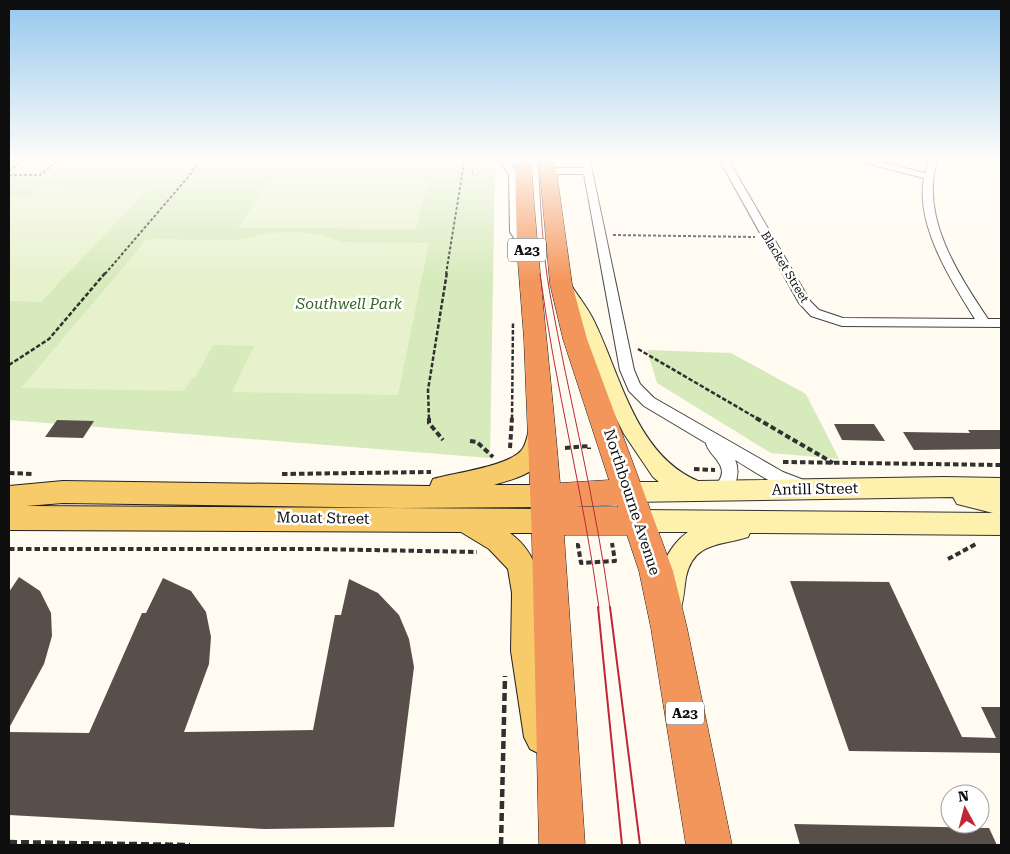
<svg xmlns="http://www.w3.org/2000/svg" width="1010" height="854" font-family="'Roboto Serif',serif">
	<rect width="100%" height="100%" fill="#fffbf1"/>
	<!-- green -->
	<g fill="#d6eabb">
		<path d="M9 161H495L490 458 9 420Z"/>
		<path d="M647 350 731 353 806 394 839 459 771 453 657 383Z"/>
	</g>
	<!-- pitch -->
	<g fill="#e7f1cc">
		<path d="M270 179 428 180 416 229 238 228Z"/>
		<path d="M40 188 148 189 41 302 9 301V196L28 197Z"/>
		<path d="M298 232 323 235 342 242 429 243 398 395 232 392 254 346 213 345 195 378H192L184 391 21 388 147 239 239 240 271 233Z"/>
	</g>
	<!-- building -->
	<g fill="#584f4b">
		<path d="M57 420 94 421 83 438 45 437Z"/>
		<path d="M834 424H874L885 441 842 440Z"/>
		<path d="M968 430H1001V449L914 450 903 432 970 433Z"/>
		<path d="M19 577 40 591 51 613 52 636 44 664 9 728V592Z"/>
		<path d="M163 578 191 591 206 612 211 637 209 664 184 732 313 730 335 615H341L349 579 378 593 399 615 409 639 414 667 394 827 265 829 9 815V732L89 733 142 613H146Z"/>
		<path d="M790 581 889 582 962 737 996 738 981 707H1001V753L849 751Z"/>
		<path d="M794 824 989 828 997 845H800Z"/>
	</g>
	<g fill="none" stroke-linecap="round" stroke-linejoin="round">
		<defs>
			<path id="lane" d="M472 161H476L477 175 473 174Z"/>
			<g id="street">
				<path d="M499 161H508L519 174 520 232 532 249 531 251H523L510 232 509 174Z"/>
				<path d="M582 161H590L634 370 640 384 654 398 783 472 809 482 811 487 809 492C791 498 751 469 735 460 742 473 734 501 715 495L713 490C715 486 718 483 720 479 728 464 708 455 706 443L644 406 629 391 620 370 584 174H548L544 171 548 168H583Z"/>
				<path d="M720 161H729L810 301 819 310 843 318 975 319C951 281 915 224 924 178L857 161H875L925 173 929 161H937C920 217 958 274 988 319H1001V327L842 326 811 316 799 303Z"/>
			</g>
			<path id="secondary" d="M563 281 569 282C577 295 588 308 594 321 621 376 636 455 698 481L944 477 1001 478V535L750 533 748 537C721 546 694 541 686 577 684 589 684 600 680 611L670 615 660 611C649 586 666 547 688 532H638L629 528 626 521 629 514 638 510 993 513 957 504 953 497 629 502 621 499 617 492 621 485 629 482H659L653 477 624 434 605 396 576 320 555 286 557 282Z"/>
			<path id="primary" d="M540 420 548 423 552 429C545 470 531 474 494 485H545L554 488 558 496 554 504 545 507 399 508 63 503 26 506 547 509 557 513 561 521 557 529 547 533H510C552 564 538 609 543 654 547 682 554 709 560 737L554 749 542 755 530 749 524 737 511 651 512 593 508 569 489 549 461 532 9 530V486L63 481 430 486 433 479C453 473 513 466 523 448 528 440 527 431 532 423Z"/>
			<path id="highway" d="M515 161H531C538 269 551 375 560 483L609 480 563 339 550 284 539 161H555L572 284 587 339 673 571 687 628 732 845H686L651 628 639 571 627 535H564L585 845H539L532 539 524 339 517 249ZM618 505V507H574Z"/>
		</defs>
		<!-- lane casing -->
		<use href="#lane" stroke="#424242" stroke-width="1"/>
		<!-- street casing -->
		<use href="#street" stroke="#424242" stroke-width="2"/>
		<!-- secondary casing -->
		<use href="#secondary" stroke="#313131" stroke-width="2"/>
		<!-- primary casing -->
		<use href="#primary" stroke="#202020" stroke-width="2"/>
		<!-- highway casing -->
		<use href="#highway" stroke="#202020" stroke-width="1"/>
		<!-- path-far3 -->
		<g stroke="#313131" stroke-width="2" stroke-dasharray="3 2" stroke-linecap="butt">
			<path d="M9 171 19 163"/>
			<path d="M9 175H40L57 161"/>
			<path d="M613 235 755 237"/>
			<path d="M105 274 189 176 199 161"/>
			<path d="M446 274 463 169V163L455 161"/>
		</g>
		<!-- path-far2 -->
		<g stroke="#313131" stroke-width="2.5" stroke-dasharray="4.5 2" stroke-linecap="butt">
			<path d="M638 349 758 419"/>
			<path d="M9 365 49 339 106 272"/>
			<path d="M429 419 428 390 447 272"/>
			<path d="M512 419 513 322"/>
		</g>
		<!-- path-far1 -->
		<g stroke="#313131" stroke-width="4" stroke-dasharray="5.5 3" stroke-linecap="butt">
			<path d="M429 418V423L443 440"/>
			<path d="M756 418 833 463"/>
			<path d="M470 441 477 442 493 457"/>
			<path d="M510 448 512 418"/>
			<path d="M565 448 589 446V449"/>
			<path d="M783 462 1001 465"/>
			<path d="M694 469 715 470"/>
			<path d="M9 473 33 474"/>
			<path d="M282 474 431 472"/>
			<path d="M576 545H578L581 563 615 561 612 543"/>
			<path d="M9 549H315L477 552"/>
			<path d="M948 559 976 544"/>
		</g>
		<!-- path -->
		<g stroke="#313131" stroke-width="4.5" stroke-dasharray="8 4" stroke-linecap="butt">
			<path d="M9 842 190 845"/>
			<path d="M501 845 505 676"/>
		</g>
		<!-- lane -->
		<use href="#lane" fill="#fff" fill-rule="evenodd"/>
		<!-- street -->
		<use href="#street" fill="#fff" fill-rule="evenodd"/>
		<!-- secondary -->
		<use href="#secondary" fill="#fef0ad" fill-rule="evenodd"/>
		<!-- primary -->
		<use href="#primary" fill="#f7cb69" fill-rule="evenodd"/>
		<!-- highway -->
		<use href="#highway" fill="#f3965b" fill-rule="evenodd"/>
		<!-- tram-far1 -->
		<g stroke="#bf2739" stroke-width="1">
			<path d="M538 161C541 205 542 250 550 294 569 399 596 502 610 608"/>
			<path d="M540 274C555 386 584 496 599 608"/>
		</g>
		<!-- tram -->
		<g stroke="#bf2739" stroke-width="2">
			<path d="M598 607 622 845"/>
			<path d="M610 607 640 845"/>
		</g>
	</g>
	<!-- sky -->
	<linearGradient id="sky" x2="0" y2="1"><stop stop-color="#94c7ee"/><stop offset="0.57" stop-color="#fffdf9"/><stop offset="1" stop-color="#fffdf9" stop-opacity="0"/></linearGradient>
	<rect width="1010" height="281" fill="url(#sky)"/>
	<g text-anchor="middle" stroke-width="5" stroke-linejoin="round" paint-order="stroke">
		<!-- far-street labels -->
		<g font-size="12" fill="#0f0f0f" stroke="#fff">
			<text transform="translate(785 267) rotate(59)" y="4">Blacket Street</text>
		</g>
		<!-- shield labels -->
		<g fill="#fff" stroke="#575757" stroke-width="1">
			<rect x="508" y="238.5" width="38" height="23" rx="4"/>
			<rect x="666" y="701.5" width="38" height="23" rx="4"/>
		</g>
		<g font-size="14" font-weight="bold" fill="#0f0f0f">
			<text x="527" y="255">A23</text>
			<text x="685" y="718">A23</text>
		</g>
		<!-- park labels -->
		<g font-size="15" font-style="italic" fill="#33671f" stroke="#fff">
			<text x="349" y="309">Southwell Park</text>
		</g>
		<!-- street labels -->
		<g font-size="15" fill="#0f0f0f" stroke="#fff">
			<text transform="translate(815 489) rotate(-1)" y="5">Antill Street</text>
			<text transform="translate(632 502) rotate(72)" y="5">Northbourne Avenue</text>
			<text transform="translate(323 518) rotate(1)" y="5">Mouat Street</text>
		</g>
	</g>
	<!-- border -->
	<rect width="1010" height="854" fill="none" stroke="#0f0f0f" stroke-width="20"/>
	<!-- north arrow -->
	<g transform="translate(965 809) rotate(353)"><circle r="24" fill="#ffffff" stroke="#9f9f9f"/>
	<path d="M0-4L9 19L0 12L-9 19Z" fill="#bf2739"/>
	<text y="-8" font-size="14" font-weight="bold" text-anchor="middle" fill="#0f0f0f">N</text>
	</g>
</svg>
